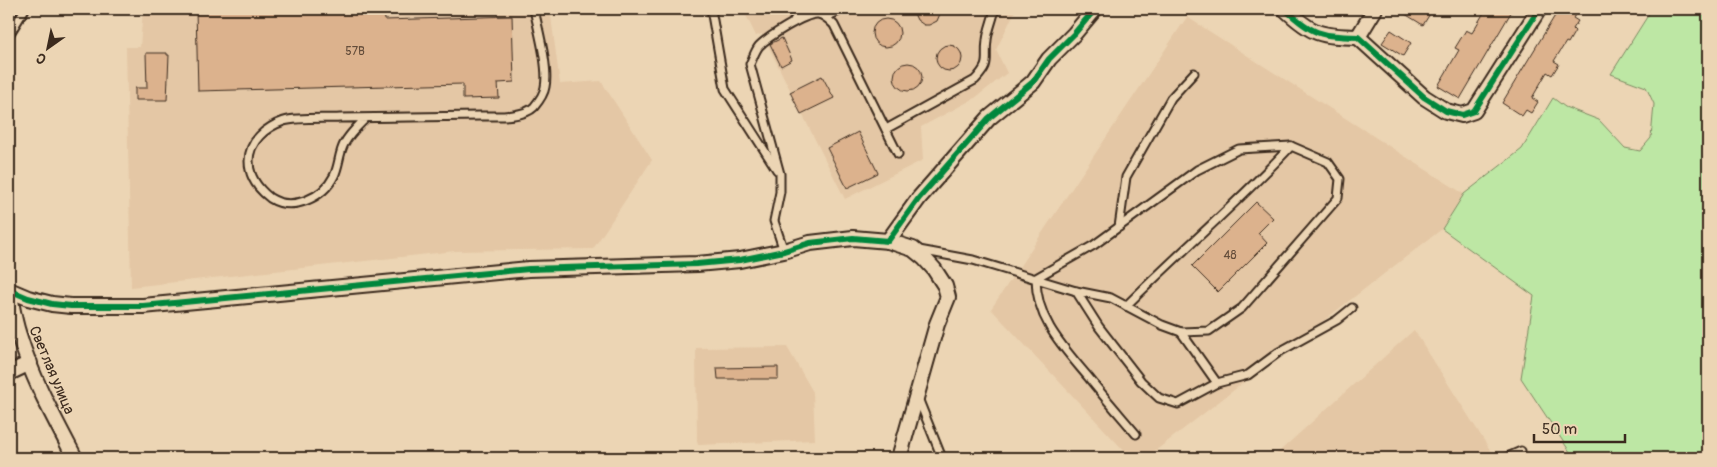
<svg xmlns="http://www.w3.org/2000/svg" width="1717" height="467" font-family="Pangolin,sans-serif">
	<rect width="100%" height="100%" fill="#ecd5b4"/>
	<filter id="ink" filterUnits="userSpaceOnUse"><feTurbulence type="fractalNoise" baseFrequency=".02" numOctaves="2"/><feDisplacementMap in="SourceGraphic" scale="10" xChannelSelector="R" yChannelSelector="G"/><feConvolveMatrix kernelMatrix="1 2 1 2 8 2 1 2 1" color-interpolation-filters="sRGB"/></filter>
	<g filter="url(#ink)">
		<!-- built -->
		<g fill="#e4c7a5">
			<path d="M143 9H550L560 84 601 81 652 160 593 249 455 251 131 287 126 47H140Z"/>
			<path d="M743 9H1016L996 50 1007 73 975 98 921 127 923 160 845 199 762 34 756 36Z"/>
			<path d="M1187 17 1464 194 1442 229 1146 458H1131L991 309Z"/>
			<path d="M1414 330 1492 453 1481 458H1272Z"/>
			<path d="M787 347 813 392 815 440 698 445 697 440 696 348Z"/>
		</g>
		<!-- green -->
		<path fill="#bde7a4" stroke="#7c8861" d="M1652 9H1708V458H1574L1521 378 1534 296 1442 229 1464 194 1522 149 1553 98 1565 107 1599 120 1625 148 1640 151 1651 138 1654 104 1646 87 1611 74Z"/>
		<!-- building -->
		<g fill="#dcb28d" stroke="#3b2a1e">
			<path d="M196 9H384L385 20 512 16 514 82 498 83 499 98 463 99V84L198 91Z"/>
			<path d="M912 9H942L937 21 929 25H924L917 20Z"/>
			<path d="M1397 9H1433L1423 25Z"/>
			<path d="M1486 9H1513L1460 99 1438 86 1459 50 1455 48 1466 30 1472 33Z"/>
			<path d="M1559 9H1579L1573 18 1578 21 1573 29 1575 31 1568 43 1566 42 1554 61 1559 64 1552 75 1547 72 1532 98 1538 102 1531 113 1526 110 1522 116 1502 103Z"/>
			<circle cx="886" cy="33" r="14"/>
			<path d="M1391 30 1411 43 1403 56 1382 43Z"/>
			<path d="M782 38 792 60 781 66 770 44Z"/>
			<circle cx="949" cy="58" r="13"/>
			<path d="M146 53H167V55H169L167 100H135V88H147Z"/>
			<circle cx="908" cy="77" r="14"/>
			<path d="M822 76 834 98 801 114 790 92Z"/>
			<path d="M858 132 878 173 847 188 827 148Z"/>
			<path d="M1256 202 1273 218 1258 233 1267 243 1218 292 1192 266Z"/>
			<path d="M778 367V379H718L717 368Z"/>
		</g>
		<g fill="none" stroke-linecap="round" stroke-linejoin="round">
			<defs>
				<g id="lane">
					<path d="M711 9 725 89 777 170"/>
					<path d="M826 17 843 9"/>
					<path d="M793 22 801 9"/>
					<path d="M9 35 25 9"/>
					<path d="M366 118C358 126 349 134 344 144 339 153 339 166 334 176 323 198 292 212 270 198 257 188 249 177 249 161 249 141 266 127 284 121 298 117 325 119 340 118 387 117 433 117 480 116 495 116 523 118 534 107 539 101 544 94 545 87 549 68 538 29 534 9"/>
					<path d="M886 129 975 80C992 62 984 61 987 40 988 30 993 19 995 9"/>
					<path d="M1119 227 1126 177 1171 98 1194 73"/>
					<path d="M919 250 973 260 1076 291 1111 298 1162 325 1181 332 1209 331 1242 308 1338 198 1340 179 1328 162 1291 146 1239 149 1197 170 1094 245 1036 278C1036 320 1063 347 1089 378 1104 397 1120 415 1136 434"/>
					<path d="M784 251 774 221 780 192V174L750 64C753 58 755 51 759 46 768 37 805 13 818 14 825 15 829 20 834 25L898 154"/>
					<path d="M1076 291 1099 327 1141 381 1159 398 1178 404 1217 383 1248 375 1279 352 1337 320 1352 308"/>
					<path d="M1126 306C1180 252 1239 202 1291 146"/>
					<path d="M1181 332 1217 383"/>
					<path d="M918 398 942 458"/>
					<path d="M1505 458 1521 451"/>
				</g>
				<g id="street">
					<path d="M1285 9C1313 35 1320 36 1358 37L1424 97 1446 111 1462 115 1474 111 1539 9"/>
					<path d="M1358 37 1375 9"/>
					<path d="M888 241 913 249 924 258 934 269 945 286 948 297 937 324 899 458"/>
					<path d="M9 290 28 298 52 304 71 306H143L529 269 697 264 740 260 784 251 810 243 853 238 888 241 919 198 989 118 1033 82 1049 59 1074 34 1095 9"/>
					<path d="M9 290C12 305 14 321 19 335 32 378 54 418 75 458"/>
					<path d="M9 373 30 363"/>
				</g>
			</defs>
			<!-- lane casing -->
			<use href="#lane" stroke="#3b2a1e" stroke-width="11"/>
			<!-- street casing -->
			<use href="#street" stroke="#3b2a1e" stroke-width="18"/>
			<!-- lane -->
			<use href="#lane" stroke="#ecd5b4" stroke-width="7"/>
			<!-- street -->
			<use href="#street" stroke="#ecd5b4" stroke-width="14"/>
			<defs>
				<g id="cycleway">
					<path d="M1285 9C1313 35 1320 36 1358 37L1424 97 1446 111 1462 115 1474 111 1539 9"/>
					<path d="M9 290 28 298 52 304 71 306H143L529 269 697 264 740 260 784 251 810 243 853 238 888 241 919 198 989 118 1033 82 1049 59 1074 34 1095 9"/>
				</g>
			</defs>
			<!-- cycleway casing -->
			<use href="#cycleway" stroke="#ecd5b4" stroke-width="9"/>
			<!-- cycleway -->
			<use href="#cycleway" stroke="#00873e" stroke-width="6"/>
		</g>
	</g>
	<g text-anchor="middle" stroke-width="4" stroke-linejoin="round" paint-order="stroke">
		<!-- number labels -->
		<g font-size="12" fill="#634c3a">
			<text x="355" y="55">57В</text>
			<text x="1230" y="259">48</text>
		</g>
		<!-- street labels -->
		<g font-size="15" fill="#3b2a1e" stroke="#ecd5b4">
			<text transform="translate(52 370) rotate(67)" y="5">Светлая улица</text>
		</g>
	</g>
	<!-- margin -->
	<rect width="1717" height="467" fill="none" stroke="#ecd5b4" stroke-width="30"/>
	<rect x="15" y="15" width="1687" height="437" fill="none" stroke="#3b2a1e" stroke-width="2" filter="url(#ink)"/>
	<!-- north arrow -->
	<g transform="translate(48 48) rotate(213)" stroke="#ecd5b4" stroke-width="4" paint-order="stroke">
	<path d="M0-4L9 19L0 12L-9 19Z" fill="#3b2a1e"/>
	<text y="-8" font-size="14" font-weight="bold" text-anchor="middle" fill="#3b2a1e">С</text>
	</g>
	<!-- scale -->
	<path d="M1534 434v8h91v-8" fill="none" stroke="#3b2a1e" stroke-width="2.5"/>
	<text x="1542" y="434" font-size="15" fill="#3b2a1e" stroke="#ecd5b4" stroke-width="4" paint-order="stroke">50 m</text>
</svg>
